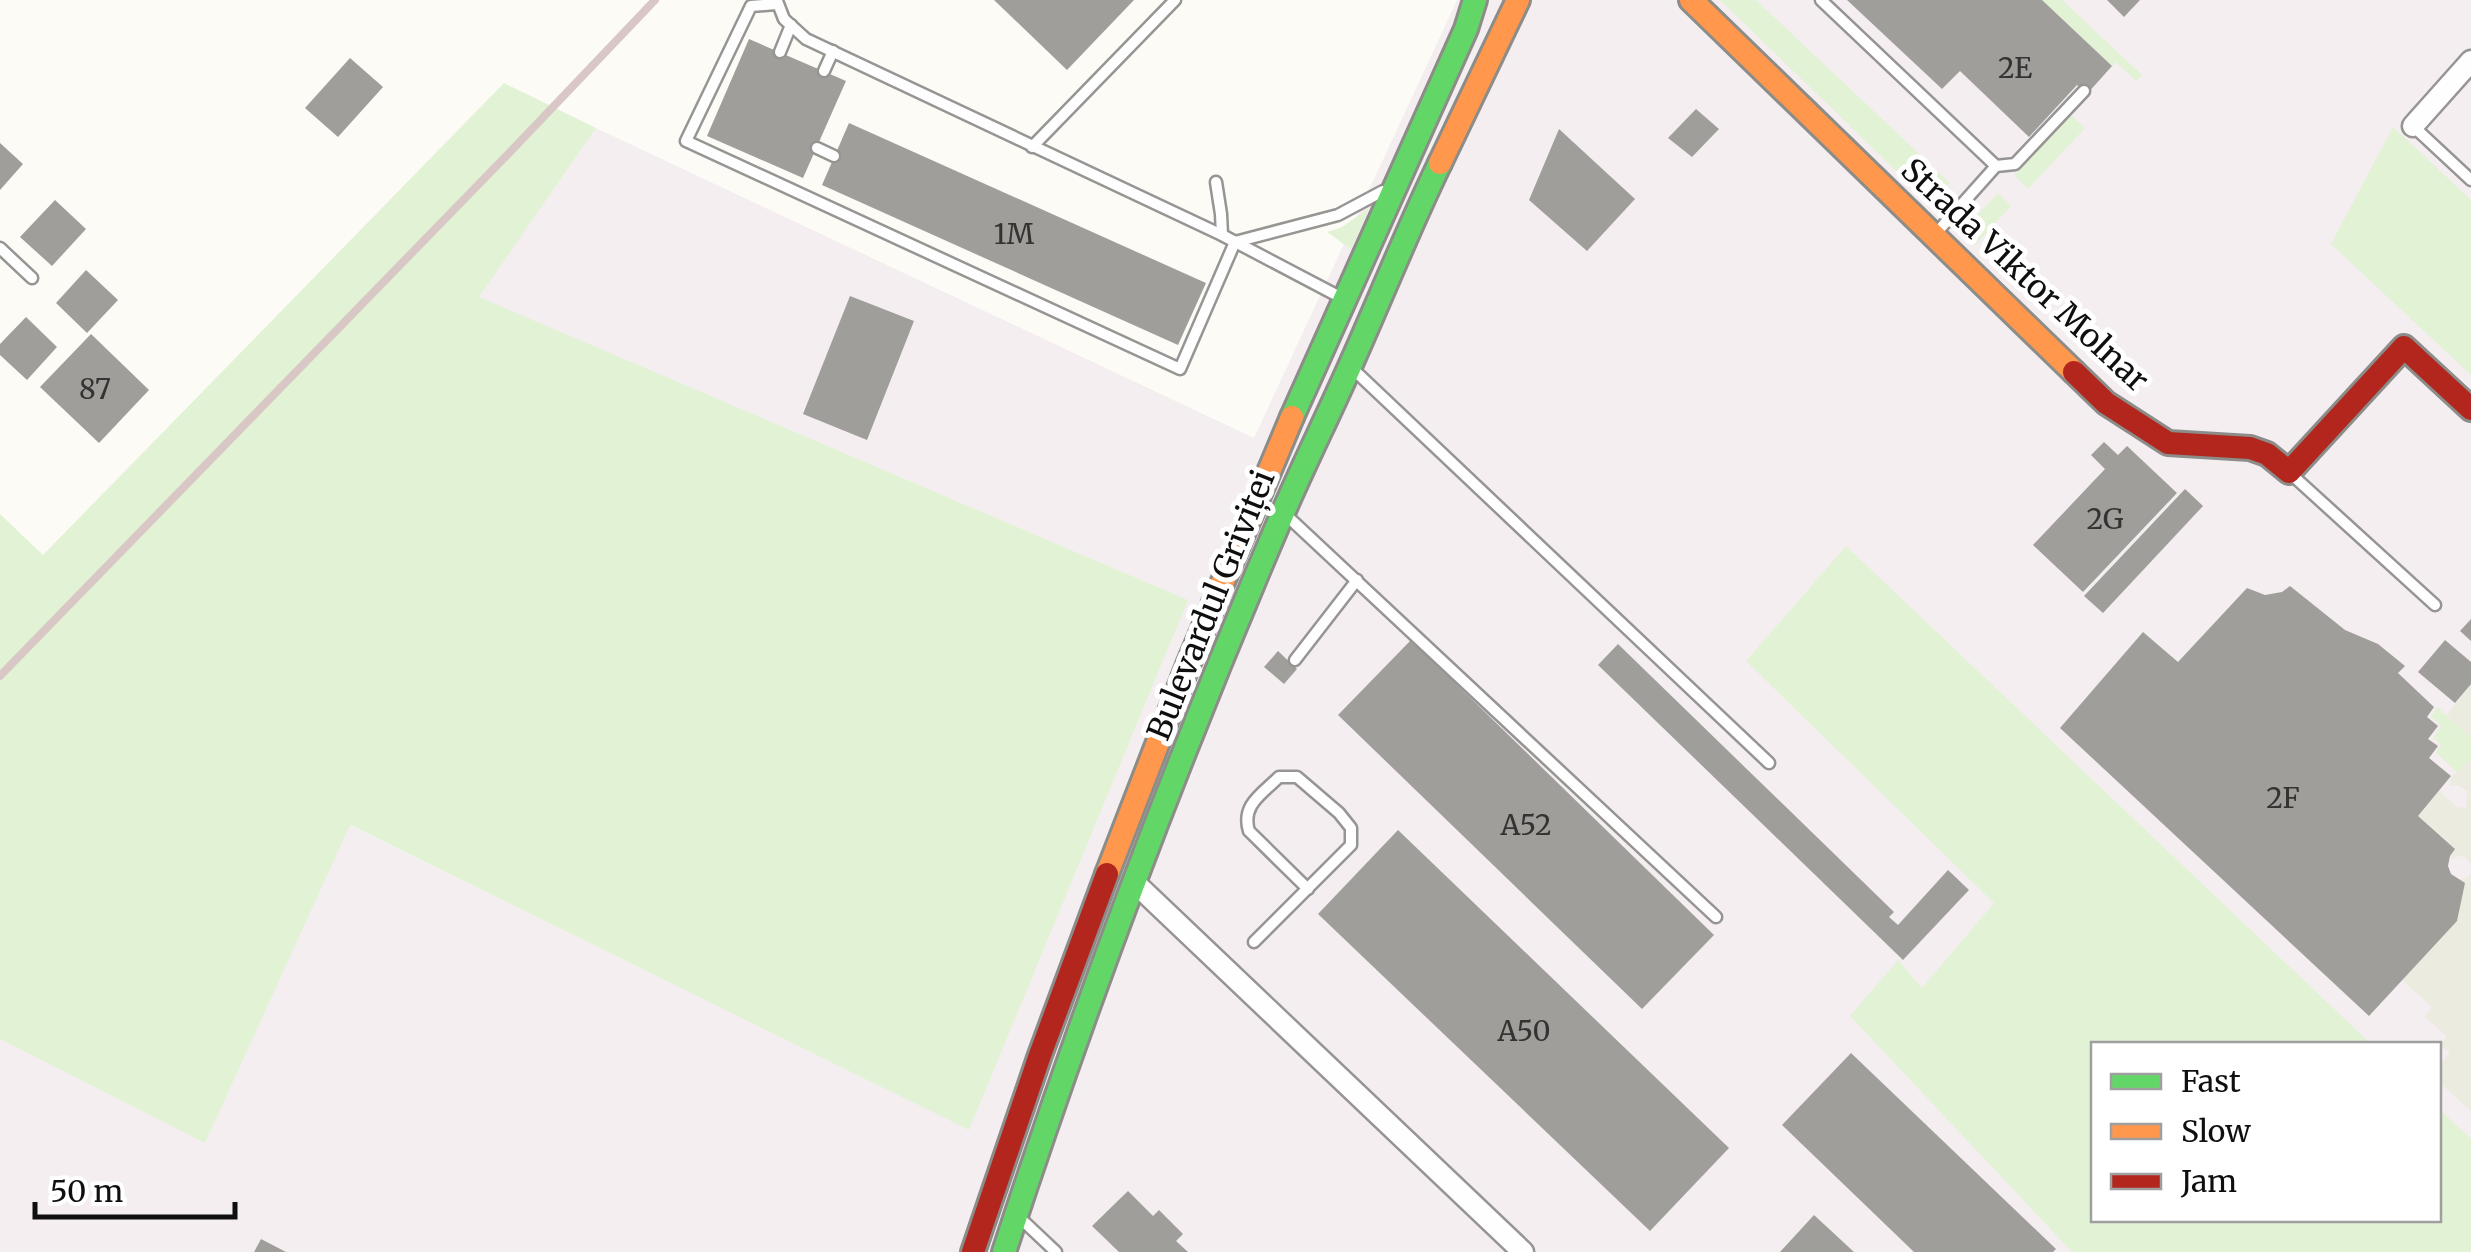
<svg xmlns="http://www.w3.org/2000/svg" width="2471" height="1252" font-family="Merriweather,serif">
	<rect width="100%" height="100%" fill="#fcfbf5"/>
	<!-- industrial -->
	<path fill="#f4eef1" fill-rule="evenodd" d="M1457 0H2471V1252H0V1039L205 1142 349 825 969 1129 1187 600 478 297 596 128 1254 438ZM2094 1044H2438V1220H2094Z"/>
	<!-- green -->
	<g fill="#e2f2d5">
		<path d="M1720 0H1756L1950 183C1941 195 1935 196 1921 195Z"/>
		<path d="M2042 0H2062L2142 75 2136 81 2116 62 2112 66Z"/>
		<path d="M504 83 596 128 479 297 1188 600 969 1130 350 825 205 1143 0 1039V514L43 555Z"/>
		<path d="M2071 115 2085 128 2028 189 2014 175Z"/>
		<path d="M2393 127 2471 200V375L2331 244Z"/>
		<path d="M1998 193 2011 206 1975 245 1967 238 1974 219Z"/>
		<path d="M1369 208 1351 249 1327 232 1342 227Z"/>
		<path d="M1846 546 2371 1044H2094V1220H2438L2439 1109 2471 1139V1252H2072L1850 1016 1898 960 1922 988 1994 903 1746 661Z"/>
		<path d="M2437 707 2471 738V758L2458 773 2436 752 2441 745 2433 737 2441 726 2431 716Z"/>
	</g>
	<!-- plaza -->
	<g fill="#ecebe0">
		<path d="M2471 684V738L2447 715Z"/>
		<path d="M2471 758V865L2465 857 2458 856 2453 859 2450 856 2455 848 2418 816 2439 791 2457 807 2466 808 2467 791 2457 785 2450 786 2451 776 2458 773Z"/>
		<path d="M2471 873V1111L2439 1082V1066L2450 1053 2440 1045 2447 1037 2425 1017 2432 1007 2402 980 2456 921 2465 884 2458 880 2467 878Z"/>
	</g>
	<!-- building -->
	<g fill="#a09e9a">
		<path d="M994 0H1134L1067 70Z"/>
		<path d="M1847 0H2042L2112 66 2087 94 2077 85 2029 137 1960 71 1942 89Z"/>
		<path d="M2107 0H2140L2124 17Z"/>
		<path d="M749 39 846 81 803 178 707 136Z"/>
		<path d="M350 58 383 87 338 137 305 108Z"/>
		<path d="M1696 109 1719 129 1692 157 1668 138Z"/>
		<path d="M849 123 1206 283 1178 345 822 185Z"/>
		<path d="M1559 129 1635 199 1587 251 1529 200Z"/>
		<path d="M0 143 23 164 0 190Z"/>
		<path d="M55 200 86 229 52 266 20 237Z"/>
		<path d="M86 270 118 300 87 333 56 303Z"/>
		<path d="M850 296 914 321 867 440 803 414Z"/>
		<path d="M26 317 57 347 27 380 0 355V344Z"/>
		<path d="M91 334 149 390 99 443 40 387Z"/>
		<path d="M2104 442 2118 455 2127 446 2177 493 2083 592 2033 545 2105 469 2091 455Z"/>
		<path d="M2185 489 2203 506 2103 613 2084 596Z"/>
		<path d="M2290 586 2345 630 2378 644 2405 666 2398 673 2434 707 2427 717 2438 726 2428 739 2438 746 2429 758 2451 776 2418 816 2455 849 2450 856 2448 866 2451 874 2465 883 2457 921 2369 1016 2060 728 2143 632 2178 662 2247 588 2265 595 2282 592Z"/>
		<path d="M2471 619V641L2460 631Z"/>
		<path d="M1411 640 1714 935 1642 1009 1338 715Z"/>
		<path d="M2445 640 2471 662V684L2455 703 2418 672Z"/>
		<path d="M1618 644 1894 912 1889 917 1898 925 1948 870 1969 890 1903 960 1598 665Z"/>
		<path d="M1278 651 1297 669 1284 684 1264 667Z"/>
		<path d="M1398 830 1729 1148 1650 1231 1318 914Z"/>
		<path d="M1851 1053 2056 1249 2053 1252H1914L1782 1125Z"/>
		<path d="M1128 1191 1153 1216 1159 1210 1183 1234 1176 1241 1188 1252H1119L1092 1226Z"/>
		<path d="M1814 1215 1854 1252H1780Z"/>
		<path d="M261 1239 286 1252H254Z"/>
	</g>
	<g fill="none" stroke-linecap="round" stroke-linejoin="round">
		<defs>
			<g id="lane">
				<path d="M1821 0 1996 166"/>
				<path d="M777 1 784 19 806 39 1222 235 1340 297"/>
				<path d="M776 4 751 6 686 141 1180 369 1235 242"/>
				<path d="M780 52 791 25"/>
				<path d="M824 71 833 51"/>
				<path d="M2413 126 2471 180"/>
				<path d="M1032 147 1175 0"/>
				<path d="M817 148 834 156"/>
				<path d="M1216 182 1221 214 1222 235"/>
				<path d="M1938 231 1996 166 2015 164 2084 91"/>
				<path d="M1235 242 1338 215 1383 191"/>
				<path d="M0 248 32 278"/>
				<path d="M1355 371 1769 763"/>
				<path d="M2291 474 2435 605"/>
				<path d="M1286 515 1716 917"/>
				<path d="M1295 660 1357 580"/>
				<path d="M1254 942 1351 845V828L1339 813 1297 777H1279C1262 794 1241 805 1249 831L1308 889"/>
				<path d="M1020 1218 1056 1252"/>
			</g>
			<g id="street">
				<path d="M2413 126 2471 61"/>
				<path d="M1135 883 1523 1252"/>
			</g>
			<g id="fast">
				<path d="M1292 417 1466 29 1475 0"/>
				<path d="M1004 1252C1085 1004 1179 755 1282 515 1304 464 1329 414 1351 364 1381 297 1408 229 1440 163"/>
			</g>
			<g id="slow">
				<path d="M1691 0 2074 372"/>
				<path d="M1440 163 1518 0"/>
				<path d="M1107 874 1188 665 1292 417"/>
			</g>
			<g id="jam">
				<path d="M2074 372 2106 403 2168 443 2250 448 2267 454 2289 472 2404 347 2471 409"/>
				<path d="M973 1252 1040 1055 1107 874"/>
			</g>
		</defs>
		<!-- lane casing -->
		<use href="#lane" stroke="#969593" stroke-width="15"/>
		<!-- street casing -->
		<use href="#street" stroke="#969593" stroke-width="25"/>
		<!-- fast casing -->
		<use href="#fast" stroke="#8c8c89" stroke-width="28"/>
		<!-- slow casing -->
		<use href="#slow" stroke="#8c8c89" stroke-width="28"/>
		<!-- jam casing -->
		<use href="#jam" stroke="#8c8c89" stroke-width="28"/>
		<!-- lane -->
		<use href="#lane" stroke="#fffefe" stroke-width="10"/>
		<!-- street -->
		<use href="#street" stroke="#fffefe" stroke-width="20"/>
		<!-- fast -->
		<use href="#fast" stroke="#63d668" stroke-width="22"/>
		<!-- slow -->
		<use href="#slow" stroke="#ff974d" stroke-width="22"/>
		<!-- jam -->
		<use href="#jam" stroke="#b3261e" stroke-width="22"/>
		<!-- rail -->
		<path stroke="#d8c7c5" stroke-width="8" d="M0 676 512 150 655 0"/>
	</g>
	<g text-anchor="middle" stroke-width="10" stroke-linejoin="round" paint-order="stroke">
		<!-- number labels -->
		<g font-size="28" fill="#333332">
			<text x="2015" y="78">2E</text>
			<text x="1014" y="244">1M</text>
			<text x="95" y="399">87</text>
			<text x="2105" y="529">2G</text>
			<text x="2283" y="808">2F</text>
			<text x="1526" y="835">A52</text>
			<text x="1524" y="1041">A50</text>
		</g>
		<!-- street labels -->
		<g font-size="32" fill="#0f0f0f" stroke="#fff">
			<text transform="translate(2025 275) rotate(43)" y="11">Strada Viktor Molnar</text>
			<text transform="translate(1211 605) rotate(-68)" y="11">Bulevardul Griviței</text>
		</g>
	</g>
	<!-- legend -->
	<rect x="2091" y="1042" width="350" height="180" fill="#ffffff" stroke="#9f9f9f" stroke-width="2.5"/>
	<rect x="2111" y="1074" width="50" height="15" fill="#63d668" stroke="#9f9f9f" stroke-width="2.5"/>
	<text x="2181" y="1092" font-size="30" fill="#0f0f0f">Fast</text>
	<rect x="2111" y="1124" width="50" height="15" fill="#ff974d" stroke="#9f9f9f" stroke-width="2.5"/>
	<text x="2181" y="1142" font-size="30" fill="#0f0f0f">Slow</text>
	<rect x="2111" y="1174" width="50" height="15" fill="#b3261e" stroke="#9f9f9f" stroke-width="2.5"/>
	<text x="2181" y="1192" font-size="30" fill="#0f0f0f">Jam</text>
	<!-- scale -->
	<path d="M35 1202v15h200v-15" fill="none" stroke="#0f0f0f" stroke-width="5"/>
	<text x="50" y="1202" font-size="30" fill="#0f0f0f" stroke="#ffffff" stroke-width="8" paint-order="stroke">50 m</text>
</svg>
